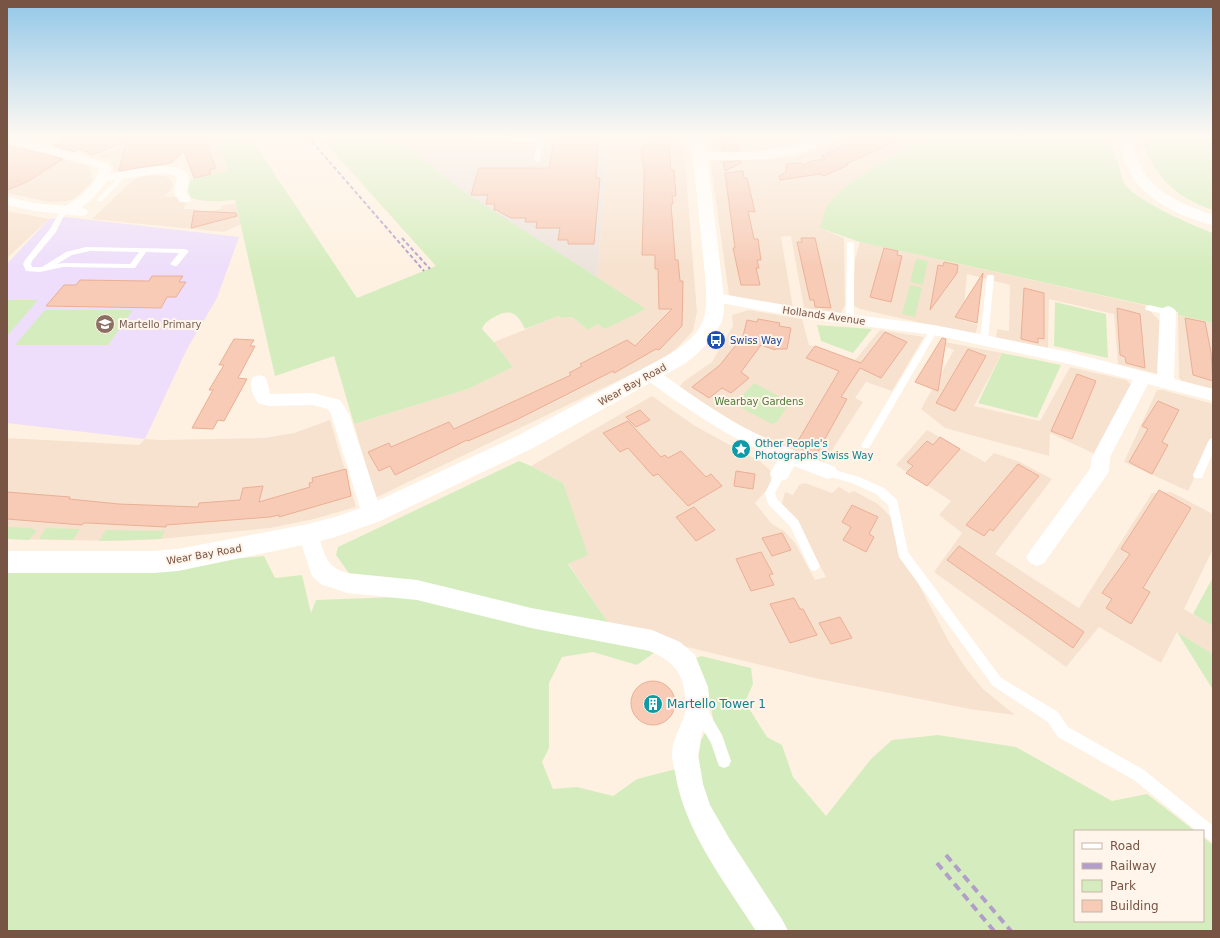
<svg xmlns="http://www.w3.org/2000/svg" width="1220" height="938" font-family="'DejaVu Sans',sans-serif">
	<rect width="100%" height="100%" fill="#fef1e1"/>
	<!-- residential -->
	<g fill="#f7e2cf">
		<path d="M176 137H217L220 141 227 171 194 179 183 148 131 169 115 171 112 163Z"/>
		<path d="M609 137H683L697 312 693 331 677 348 659 361 375 498 354 424 468 389 513 367 494 342 559 316 561 318 572 317 588 330 598 324 645 310 597 278Z"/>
		<path d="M709 137H816L802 143 775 149 744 151H711Z"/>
		<path d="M845 137H928L923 140 918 139 908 148 820 228 844 238 845 305 841 313 804 308 791 236 781 237 793 308 729 295 711 165 714 160 771 159 793 157 825 147Z"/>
		<path d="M135 141 147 147 113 161 98 156Z"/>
		<path d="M7 144 88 166 91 171 92 182 74 199 66 201 49 202 7 193Z"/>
		<path d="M146 175 164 176 169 178 173 184 171 190 164 196 175 197 186 204 183 209H195L199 214 221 209 222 206 235 203 241 224 224 232 92 219 132 181Z"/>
		<path d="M7 211 49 219 7 258Z"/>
		<path d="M860 242 1144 305 1161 322 1159 374 1118 364 1114 314 1049 299 1048 348 996 338 997 329 1009 331 1010 285 967 274 963 320 978 325 975 335 860 309 853 305 855 259Z"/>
		<path d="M749 310 802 319 809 345 855 360 880 330 924 337 892 391 866 382 855 398 863 402 823 464 753 440 679 388 683 382 712 362 733 326 732 315Z"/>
		<path d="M1178 315 1213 323V389L1182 381 1179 378Z"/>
		<path d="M945 342 1002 353 974 406 1040 421 1070 367 1126 380 1133 386 1097 455 1050 433 1049 456 945 428 921 409 954 350 941 345Z"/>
		<path d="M1157 390H1163L1213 404V438L1188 491 1124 462Z"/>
		<path d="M652 396 695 426 761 462 770 470 771 485 755 503 772 524 784 531 795 543 815 580 826 577 801 531 781 507 785 492 793 495 799 485 805 483 832 493 839 487 849 493 854 491 878 504 896 522 902 546 917 581 949 642 965 667 983 689 1015 715 970 709 819 679 613 629 568 563 563 483 531 466Z"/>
		<path d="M330 420 356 507 314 519 270 528 161 539 116 541 7 539V438L139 445 145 439 161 440 265 438 294 433Z"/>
		<path d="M927 430 985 462 994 453 1020 462 1052 479 995 554 1079 608 1152 493 1171 492 1213 514V549L1184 609 1213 626V654L1177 632 1161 663 1099 627 1066 667 934 572 962 533 939 515 951 501 896 465Z"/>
	</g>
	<!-- industrial -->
	<path fill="#ede3dd" d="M393 137H609L597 278 466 193Z"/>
	<!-- education -->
	<path fill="#eedefb" d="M65 217 239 237 217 298 187 349 145 439 7 423V264L49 219Z"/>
	<!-- green -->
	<g fill="#d5edbe">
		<path d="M217 137H250L357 298 436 266 320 137H393L466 193 646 309 605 329 598 324 588 330 572 317 561 318 559 316 525 329C518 314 511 308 496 316 489 320 485 322 482 329L494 342 513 367 468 389 354 424 334 356 275 376 235 200C220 201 206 203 191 198L188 190 191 179 227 171 220 141Z"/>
		<path d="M928 137H1108C1111 147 1116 156 1119 166 1120 171 1121 176 1123 181 1131 199 1194 226 1213 233V323L1178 315V312L860 242 820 228C822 221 824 211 828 205 852 173 889 163 919 139L923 140Z"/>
		<path d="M1141 137H1213V210C1174 197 1154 176 1141 137Z"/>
		<path d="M916 259 928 261 923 285 910 282Z"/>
		<path d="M910 285 922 288 915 317 902 314Z"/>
		<path d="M7 300H38L7 336Z"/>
		<path d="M1055 302 1106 314 1108 358 1054 346Z"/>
		<path d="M45 310H133L108 345H15Z"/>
		<path d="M817 325 872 329 853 353 821 341Z"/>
		<path d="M1002 353 1061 365 1037 418 978 403Z"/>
		<path d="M754 383 790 402 777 422 772 424 730 402 738 400Z"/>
		<path d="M519 461 531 466 563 483 588 555 568 564 613 629 353 579 336 555 338 547Z"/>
		<path d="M7 527 31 528 37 531 29 540 7 539Z"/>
		<path d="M46 528 80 529 73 540 39 539Z"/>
		<path d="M106 530 160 531 165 530 161 539 99 541Z"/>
		<path d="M264 556 275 578 302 575 311 613 316 600 423 596 641 647 654 653 637 665 593 652 562 657 549 683V748L542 762 553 789 577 787 613 796 637 779 676 769 759 931H7V569L163 565Z"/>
		<path d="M1213 577V626L1193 614Z"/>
		<path d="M1177 632 1213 654V690Z"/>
		<path d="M701 656 751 668 753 684 745 702 767 737 782 745 793 777 826 816 871 759 892 740 938 735 1016 747 1112 801 1147 794 1195 831H1075V921H1203V837L1213 845V931H787L709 808 697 767 701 740 713 719 707 685 694 659Z"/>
	</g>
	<!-- building -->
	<g fill="#f7cbb6" stroke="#ebaf95">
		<path d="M56 137H199L196 139 208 145 204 147 208 149 216 168 209 170 211 174 194 178 184 151 171 163 119 171 126 142 92 155 80 149 75 152 53 146 65 141Z"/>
		<path d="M554 137H599L596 178H600L594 244H568V240H558L560 228H536L537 222H525L526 218H511L498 211V210H494L495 204H486L488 195H471L479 168H549Z"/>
		<path d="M650 137H668L671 170H674L676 196H672L673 204H671L675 256V260H678L680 281H683L682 326 659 350 656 349 616 372 614 373 613 371 516 420 468 441 467 440 395 475 390 466 379 471 368 452 389 443 391 447 449 422 454 429 571 375 569 373 582 366 580 364 627 340 635 346 672 309H659L658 269H655V255H642L644 186V170L641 148H644V144H650Z"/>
		<path d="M721 137H736L739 151H722Z"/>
		<path d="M863 137H906L846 164 848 165 824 176 820 174 780 180 779 176 786 172V164L801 163 803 165 812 161 826 159 821 156Z"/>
		<path d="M7 145 36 152 63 159 27 182 7 190Z"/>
		<path d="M741 161V163L725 171 723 162Z"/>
		<path d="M743 171 744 178H747L755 212 748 211 754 239H758L761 260H757L759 268H756L760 285H741L733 248H735L725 173Z"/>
		<path d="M194 211 236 213 237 216 191 228Z"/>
		<path d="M801 238H815L831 308 815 307 814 300H810L797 242H802Z"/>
		<path d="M884 248 898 251 897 255 902 256 891 302 870 297Z"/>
		<path d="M944 262 958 265 957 273 930 310 938 265 943 266Z"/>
		<path d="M983 273 977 323 955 317Z"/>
		<path d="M152 276H183L179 282H186L176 297H167L161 308 46 306 64 285H76L80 280 149 281Z"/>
		<path d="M1024 288 1044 293V339L1038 338V343L1021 339Z"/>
		<path d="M1117 308 1140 314 1145 368 1126 363 1125 357 1120 355Z"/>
		<path d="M1185 318 1205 322 1211 352 1213 381 1193 375Z"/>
		<path d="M758 319 780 323 779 326 791 328 787 349H776L775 350 761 345 741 372 749 378 731 393 722 388 709 398 692 387 720 365 743 336 747 320 757 322Z"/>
		<path d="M885 332 907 342 881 378 860 368 841 397 847 399 816 455 795 446 839 371 806 358 815 346 861 363Z"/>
		<path d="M942 338 946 339 938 391 915 382Z"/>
		<path d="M234 339 254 340 250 346H255L238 378 247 379 224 421 218 420 213 429 192 428 213 390H209L224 365H219Z"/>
		<path d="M968 349 986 356 955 411 936 403Z"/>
		<path d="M1077 374 1096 381 1072 439 1051 431Z"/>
		<path d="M1158 401 1179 410 1162 442 1168 445 1152 474 1129 462 1148 429 1142 426Z"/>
		<path d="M640 410 650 420 636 427 626 417Z"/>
		<path d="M628 421 661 457 665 455 668 458 681 451 706 477 711 474 722 486 688 506 658 474 653 476 628 448 620 452 603 433Z"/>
		<path d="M940 437 960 449 927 486 906 473 913 466 907 462 927 441 933 445Z"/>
		<path d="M1018 464 1039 476 993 531 990 529 984 536 966 525Z"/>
		<path d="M346 469 351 496 279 517V515L270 517 166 525V527L88 523H84L82 525 7 519V492L70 497 69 499 119 504 198 507 199 503 240 500 243 488 263 486 259 502 310 487 309 483 313 482 312 478Z"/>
		<path d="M736 471 755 474 753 489 734 486Z"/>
		<path d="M1159 490 1191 508 1143 588 1150 592 1131 624 1106 608 1112 599 1102 593 1130 554 1121 549Z"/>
		<path d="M852 505 878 517 869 534 874 537 866 552 843 540 851 527 842 522Z"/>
		<path d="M694 507 715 530 696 541 676 517Z"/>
		<path d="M782 533 791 550 772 556 762 538Z"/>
		<path d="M959 546 1084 632 1073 648 947 560Z"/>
		<path d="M761 552 773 574 769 575 774 585 751 591 736 559Z"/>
		<path d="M794 598 800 609H803L817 635 790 643 770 604Z"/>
		<path d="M840 617 852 638 831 644 819 623Z"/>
		<circle cx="653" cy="703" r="22"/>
	</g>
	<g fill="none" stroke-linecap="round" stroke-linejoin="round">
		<!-- lane -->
		<g fill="#fff" fill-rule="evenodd">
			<path d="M460 137 538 138 544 137 540 160 537 162 534 160 537 142 476 141Z"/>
			<path d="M118 176 123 177 119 184 101 201H97V199L114 182Z"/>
			<path d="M68 209 71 211 63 217 56 232 32 261 31 264 32 267H42L66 252 86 247 185 249 189 251 177 266H174L170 264 179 253 146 252 135 268H132L63 267 40 272 26 271 23 264 25 260 50 229 58 215ZM90 251H93L139 252 130 264 63 263 57 264 72 255Z"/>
			<path d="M847 242H853L854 244V319L850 322 846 319Z"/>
			<path d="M987 275H993L994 277 988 340 984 343 980 340Z"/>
			<path d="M1149 305 1171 310 1172 312 1168 315 1146 310 1145 308Z"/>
			<path d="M934 327 938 330 869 448H863L861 445 863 442 930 330Z"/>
			<path d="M1213 438V453L1203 475 1202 478H1194L1193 475 1208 442 1210 439Z"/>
			<path d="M828 468 859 477 884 488 897 500 908 552 1001 678 1058 712 1068 727 1144 770 1213 826V842L1203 836V831H1197L1134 780 1058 737 1048 722 993 686 899 557 888 505 876 494 852 483 824 475 823 472 824 469Z"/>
			<path d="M780 470 784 471 785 474 775 493 777 499 798 520 820 566 818 569 814 571 810 569 790 526 768 504 765 493 776 471Z"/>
			<path d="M699 703 704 704 722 735 731 761 729 766 724 768 719 766 711 743 694 714 693 709 694 704Z"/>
		</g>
		<!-- street -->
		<g fill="#fff" fill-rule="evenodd">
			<path d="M7 137H16L108 163 111 168 110 174C127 171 180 157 188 176 190 181 188 187 186 192L191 199 190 202H180L174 192 176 181 175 176 171 174 165 173 107 181 96 195 81 208 86 209 88 212 86 215 81 216 35 211 7 205V197L35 203 66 206C80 197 96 186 99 168L7 142Z"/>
			<path d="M819 137H834C831 141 825 143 821 145 784 162 739 160 699 160L695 159 693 156 695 153 699 152C740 153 781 154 819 137Z"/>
			<path d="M715 293 808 309 934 325 1069 352 1157 375 1160 311 1163 308 1168 306 1173 308 1176 311 1174 379 1213 389V401L1148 384 1110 457 1109 471 1106 476 1044 563 1037 566 1030 563 1026 557 1030 551 1090 469 1092 457 1133 380 1069 364 934 335 808 319 710 301 707 298 710 295Z"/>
			<path d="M650 368 656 370C685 390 714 411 745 428 774 443 805 455 835 467L838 472 835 477 828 479 794 466 787 479 780 481 773 479 770 474 778 459C729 438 687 409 644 378L642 374 644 370Z"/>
			<path d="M259 375 265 377 267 381 270 394 313 393 340 400 349 414 382 514 379 520 372 522 365 520 362 514 331 414 328 409 313 405 269 406 258 403C253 396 248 385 253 377Z"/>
			<path d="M308 525 315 528C325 549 322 566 347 573L417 580 531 608 652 630 680 642 695 655 708 687 710 708 702 733 698 754 703 784 710 805 729 838 783 921 788 931H756C725 882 684 831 675 772 674 767 672 760 672 754 672 738 684 723 686 708 686 704 685 699 685 696 683 671 672 661 650 651L531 628 417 600 347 593 330 587 322 585 312 576 298 534 301 528Z"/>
		</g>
		<!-- secondary -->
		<g fill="#fff" fill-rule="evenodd">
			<path d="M691 137H705L724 298C724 304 724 311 723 317 718 335 700 352 686 363L533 448 380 521 335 537 308 544 178 571 154 573H7V551H154L178 549 308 524 335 517 364 507 517 436 672 353C708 329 708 316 705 275Z"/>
			<path d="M1118 137H1132C1135 148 1136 159 1142 169 1155 194 1188 206 1213 215V225C1181 217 1143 200 1128 169 1123 159 1121 148 1118 137Z"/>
		</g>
		<!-- rail-far1 -->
		<g stroke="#b29fc9" stroke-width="2" stroke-dasharray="4 2.5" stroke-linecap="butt">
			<path d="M308 137 424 271"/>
			<path d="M402 238 430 269"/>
		</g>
		<!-- rail -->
		<g stroke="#b29fc9" stroke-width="4" stroke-dasharray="8 5.5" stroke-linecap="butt">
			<path d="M946 855 1011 931"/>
			<path d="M937 863 994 931"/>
		</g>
	</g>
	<!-- sky -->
	<linearGradient id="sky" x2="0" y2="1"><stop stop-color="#93c8e9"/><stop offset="0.51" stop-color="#fff9f2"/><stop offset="1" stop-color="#fff9f2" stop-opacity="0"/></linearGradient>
	<rect width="1220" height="268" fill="url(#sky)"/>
	<!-- icons -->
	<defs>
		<symbol id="school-disc" viewBox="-11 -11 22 22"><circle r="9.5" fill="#8d6e63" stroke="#fff5ea"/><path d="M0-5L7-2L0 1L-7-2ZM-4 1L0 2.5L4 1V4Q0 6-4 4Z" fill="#fff"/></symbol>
		<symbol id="bus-disc" viewBox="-11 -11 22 22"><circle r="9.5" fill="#1a4fb4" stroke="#fff5ea"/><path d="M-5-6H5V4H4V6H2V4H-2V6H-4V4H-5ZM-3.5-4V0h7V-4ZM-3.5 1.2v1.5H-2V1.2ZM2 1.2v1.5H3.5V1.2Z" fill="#fff"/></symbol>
		<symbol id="sight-disc" viewBox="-11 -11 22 22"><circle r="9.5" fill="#0f9aa8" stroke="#fff5ea"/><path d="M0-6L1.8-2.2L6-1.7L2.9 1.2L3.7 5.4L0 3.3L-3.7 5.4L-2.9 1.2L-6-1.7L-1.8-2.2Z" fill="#fff"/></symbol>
		<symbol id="building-disc" viewBox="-11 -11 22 22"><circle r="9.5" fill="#0f9aa8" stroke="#fff5ea"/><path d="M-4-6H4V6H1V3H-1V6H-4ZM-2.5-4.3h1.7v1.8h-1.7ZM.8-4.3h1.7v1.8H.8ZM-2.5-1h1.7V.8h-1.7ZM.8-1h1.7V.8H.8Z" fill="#fff"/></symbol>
	</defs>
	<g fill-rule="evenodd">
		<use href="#school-disc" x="94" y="313" width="22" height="22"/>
		<use href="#bus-disc" x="705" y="329" width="22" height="22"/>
		<use href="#sight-disc" x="730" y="438" width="22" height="22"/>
		<use href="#building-disc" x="642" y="693" width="22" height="22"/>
	</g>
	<g text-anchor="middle" stroke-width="4" stroke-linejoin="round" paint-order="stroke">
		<!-- street labels -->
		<g font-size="10" fill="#785445" stroke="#fff5ea">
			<text transform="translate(824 315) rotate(8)" y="4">Hollands Avenue</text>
			<text transform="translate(632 384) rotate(-29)" y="4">Wear Bay Road</text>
			<text transform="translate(204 554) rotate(-10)" y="4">Wear Bay Road</text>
		</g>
		<!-- education labels -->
		<g font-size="10" fill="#785e54" stroke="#fff5ea" text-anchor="start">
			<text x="119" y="328">Martello Primary</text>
		</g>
		<!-- transit labels -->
		<g font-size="10" fill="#164399" stroke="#fff5ea" text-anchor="start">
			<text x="730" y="344">Swiss Way</text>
		</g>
		<!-- park labels -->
		<g font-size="10" fill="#517a3a" stroke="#fff5ea">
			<text x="759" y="405">Wearbay Gardens</text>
		</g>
		<!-- culture labels -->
		<g font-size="10" fill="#0d838f" stroke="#fff5ea" text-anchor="start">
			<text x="755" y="447">Other People's<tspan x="755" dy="12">Photographs Swiss Way</tspan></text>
		</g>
		<!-- near-culture labels -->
		<g font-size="12" fill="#0d838f" stroke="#fff5ea" text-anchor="start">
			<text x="667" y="708">Martello Tower 1</text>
		</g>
	</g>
	<!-- border -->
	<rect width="1220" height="938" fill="none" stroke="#785445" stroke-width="16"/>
	<!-- legend -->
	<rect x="1074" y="830" width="130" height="92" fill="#fff5ea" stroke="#c9b5a8"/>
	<rect x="1082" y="843" width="20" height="6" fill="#ffffff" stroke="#c9b5a8"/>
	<text x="1110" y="850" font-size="12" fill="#785445">Road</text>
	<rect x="1082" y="863" width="20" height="6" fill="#b29fc9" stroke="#c9b5a8"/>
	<text x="1110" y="870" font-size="12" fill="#785445">Railway</text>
	<rect x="1082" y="880" width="20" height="12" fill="#d5edbe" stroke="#c9b5a8"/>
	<text x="1110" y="890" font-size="12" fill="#785445">Park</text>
	<rect x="1082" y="900" width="20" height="12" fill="#f7cbb6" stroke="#c9b5a8"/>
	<text x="1110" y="910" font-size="12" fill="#785445">Building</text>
</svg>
